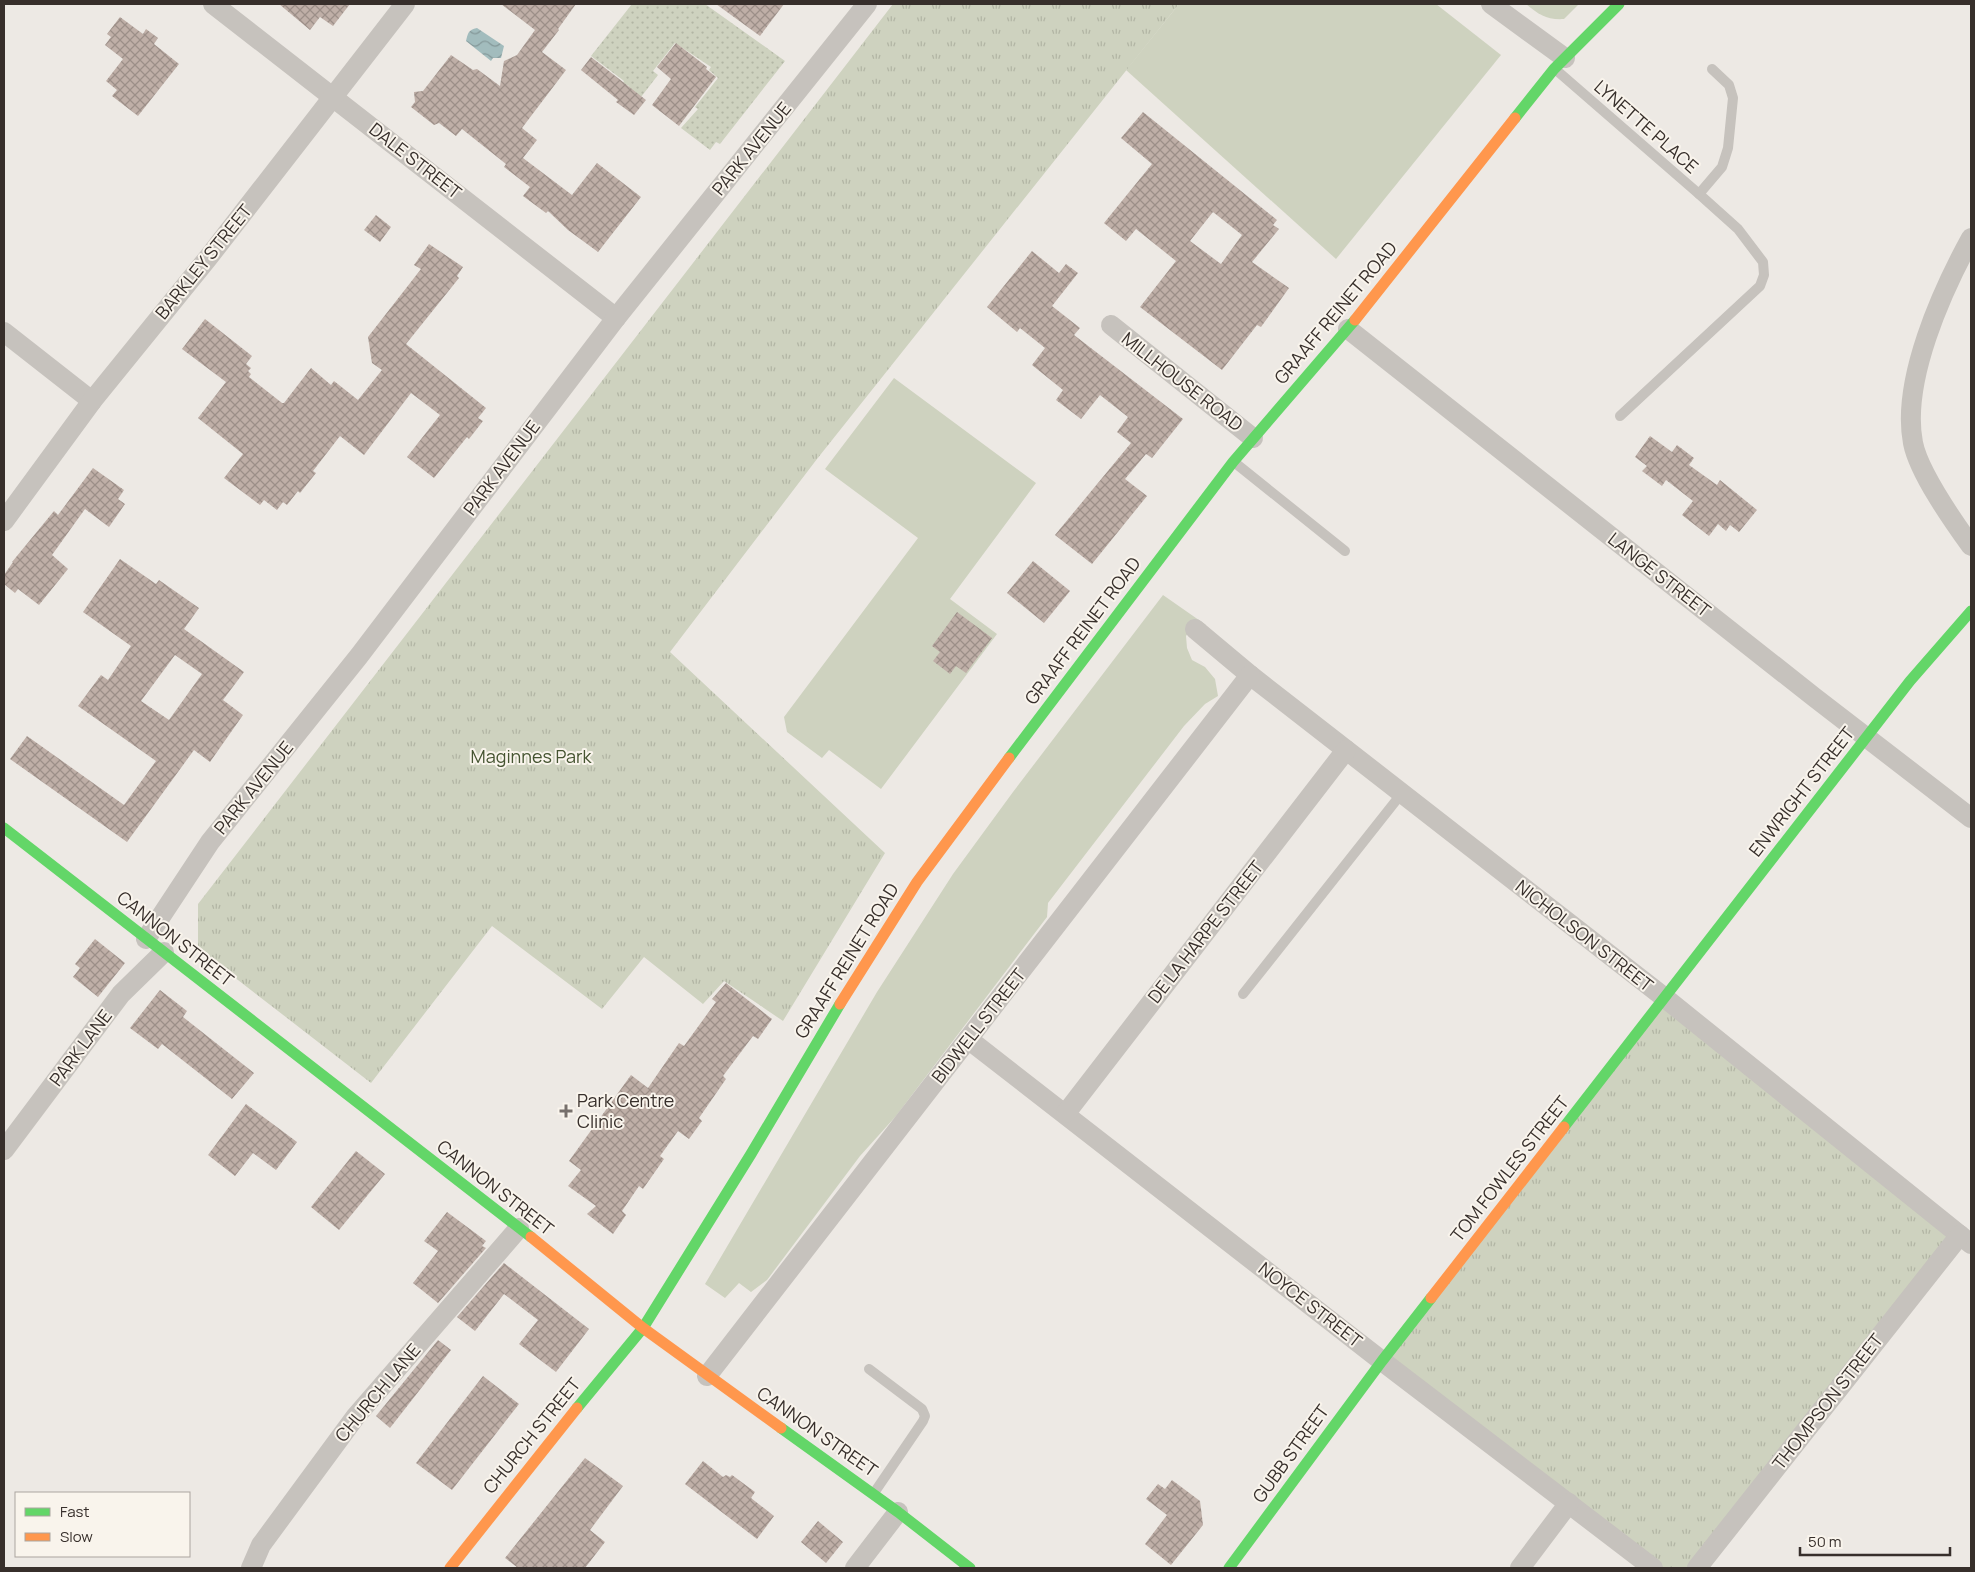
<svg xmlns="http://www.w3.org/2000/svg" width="1975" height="1572" font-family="Manrope,sans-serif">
	<defs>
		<pattern id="park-tufts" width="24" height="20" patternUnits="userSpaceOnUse" patternTransform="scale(1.25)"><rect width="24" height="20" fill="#ced2bf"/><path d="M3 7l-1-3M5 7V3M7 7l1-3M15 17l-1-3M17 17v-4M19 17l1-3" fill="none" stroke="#b2b5a4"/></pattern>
		<pattern id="garden-dots" width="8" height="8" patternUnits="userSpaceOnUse" patternTransform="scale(1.25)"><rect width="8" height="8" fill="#ced2bf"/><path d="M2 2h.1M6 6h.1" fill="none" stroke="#b2b5a4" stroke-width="1.8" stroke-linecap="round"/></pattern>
		<pattern id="water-waves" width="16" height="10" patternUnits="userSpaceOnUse" patternTransform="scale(1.25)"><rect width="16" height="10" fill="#a2bcbd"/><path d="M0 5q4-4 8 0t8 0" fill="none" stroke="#85999a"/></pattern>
		<pattern id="building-cross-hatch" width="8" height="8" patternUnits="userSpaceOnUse" patternTransform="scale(1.25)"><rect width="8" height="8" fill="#bfafa7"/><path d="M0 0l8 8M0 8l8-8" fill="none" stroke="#9c8f88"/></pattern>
	</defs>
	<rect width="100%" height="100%" fill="#ede9e4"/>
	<!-- grass -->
	<g fill="#ced2bf">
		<path d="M1179 4H1436L1501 55 1336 259 1126 70Z"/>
		<path d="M1526 4H1579L1564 19C1547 20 1539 15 1526 4Z"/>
		<path d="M894 378 1036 483 950 599 997 634 881 789 829 750 822 758 787 732 784 717 918 538 825 469Z"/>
		<path d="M1163 595 1206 625 1191 629 1186 636 1187 648 1192 660 1205 667 1215 679 1218 696 1205 704 1184 726 1048 903 1047 917 896 1116 860 1156 767 1280 751 1292 739 1283 725 1298 705 1284 877 992 953 874 1013 792Z"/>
	</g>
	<!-- park -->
	<g fill="url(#park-tufts)">
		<path d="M893 4H1179L817 459 670 652 885 853 783 1021 724 981 703 1004 644 957 602 1009 492 926 371 1083 198 949V904Z"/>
		<path d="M1665 998 1960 1235 1697 1568H1653L1382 1361Z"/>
	</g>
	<!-- garden -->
	<path fill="url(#garden-dots)" d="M632 4H705L785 61 720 144 716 142 710 150 681 128 698 109 695 107 718 78 709 70 711 67 675 43 653 71 658 75 641 97 629 88V86L623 83 624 81 591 56Z"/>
	<!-- water -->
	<path fill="url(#water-waves)" d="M477 28 504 46 501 58H493L491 61 466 41C468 33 468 30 477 28Z"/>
	<!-- building -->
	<g fill="url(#building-cross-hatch)" fill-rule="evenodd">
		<path d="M279 4H350L333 26 320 17 310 30Z"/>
		<path d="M501 4H576L558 29 559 30 542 52 566 70 522 128 537 140 523 158 572 195 597 163 641 197 598 252 568 230 548 211 546 213 523 196 530 187 504 167 506 164 462 129 456 136 439 123 434 125 411 107 415 102 414 92 423 91 451 55 473 70 477 69 500 86 504 61 517 55 535 30Z"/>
		<path d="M716 4H784L760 36Z"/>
		<path d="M120 17 143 34 146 29 158 38 154 44 179 64 138 116 112 96 117 90 106 81 123 59 105 45 111 37 107 34Z"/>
		<path d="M676 43 707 67 706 69 716 77 679 126 652 105 671 79 657 67Z"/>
		<path d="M591 57 646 100 634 115 616 102 618 100 581 70Z"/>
		<path d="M1143 112 1277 220 1273 225 1279 229 1252 262 1289 288 1261 327 1257 325 1222 370 1140 307 1176 261 1136 229 1126 241 1104 223 1152 164 1121 138ZM1213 212 1242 235 1221 264 1190 241Z"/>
		<path d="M376 215 391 227 380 242 364 230Z"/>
		<path d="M429 244 463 267 457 276 459 278 406 344 486 408 478 418 483 421 469 439 467 437 434 478 407 457 440 415 411 393 364 455 340 436 313 471 316 473 300 493 298 491 287 505 283 502 277 510 264 500 260 505 224 478 243 454 198 418 226 382 182 349 205 319 252 356 246 364 251 368 248 371 251 374 249 377 282 403H284L311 368 331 385 334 381 358 400 382 370 372 363 368 337 421 269 414 265Z"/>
		<path d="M1032 251 1059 273 1066 264 1078 273 1052 306 1080 328 1074 335 1183 419 1152 458 1146 454 1125 479 1147 496 1092 564 1055 535 1131 443 1117 432 1128 417 1100 395 1081 419 1056 400 1063 390 1032 365 1045 348 1020 328 1017 332 987 307Z"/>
		<path d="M1650 436 1672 452 1677 445 1694 458 1689 465 1717 485 1720 480 1757 510 1739 532 1730 525 1726 531 1718 524 1709 536 1682 515 1693 501 1666 480 1662 486 1642 471 1647 466 1635 457Z"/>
		<path d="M93 468 124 490 118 499 125 504 109 527 85 509 52 555 68 569 39 605 18 589 15 593 4 584V575L13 562H12L54 511 58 515Z"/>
		<path d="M120 559 156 584 159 580 199 608 184 629 244 672 223 700 243 715 210 762 194 750 127 842 10 759 27 736 124 805 156 761 78 706 101 675 108 680 131 646 83 612ZM175 655 202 674 169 720 141 701Z"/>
		<path d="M1033 561 1070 591 1044 623 1007 593Z"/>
		<path d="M957 612 992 638 966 673 956 666 950 674 933 661 940 652 932 646Z"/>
		<path d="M95 939 125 963 98 997 73 977 80 968 75 964Z"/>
		<path d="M726 983 772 1019 758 1039 753 1036 723 1076 726 1079 699 1118 702 1121 689 1139 678 1131 660 1156 664 1159 643 1189 639 1186 622 1211 626 1215 613 1234 587 1214 596 1206 568 1186 581 1170 569 1161 631 1075 648 1088 679 1043 684 1046 716 1002 712 999Z"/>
		<path d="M160 990 187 1011 183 1017 254 1073 232 1099 162 1044 158 1049 130 1028Z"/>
		<path d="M246 1104 297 1142 276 1170 253 1153 235 1176 208 1155Z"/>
		<path d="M356 1151 385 1174 339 1230 311 1207Z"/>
		<path d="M447 1212 486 1241 482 1246 486 1248 438 1303 413 1283 438 1251 424 1241Z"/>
		<path d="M504 1263 589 1329 556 1372 519 1344 538 1320 504 1294 475 1331 457 1317Z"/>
		<path d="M438 1340 451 1350 390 1428 376 1416Z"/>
		<path d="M483 1376 519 1404 452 1490 416 1463Z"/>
		<path d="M585 1458 623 1486 590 1530 605 1542 585 1568H518L505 1558Z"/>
		<path d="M703 1461 723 1477 726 1475 730 1477 732 1475 755 1492 751 1498 774 1516 757 1539 685 1484Z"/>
		<path d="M1172 1480 1200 1501 1203 1525 1171 1565 1145 1544 1167 1515 1146 1499 1158 1484 1165 1489Z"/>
		<path d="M818 1521 843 1542 826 1563 801 1542Z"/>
	</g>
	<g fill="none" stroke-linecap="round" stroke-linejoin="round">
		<!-- lane -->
		<g stroke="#c6c2bd" stroke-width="10">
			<path d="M1555 69 1699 194 1722 167 1728 148 1733 98 1729 85 1712 69"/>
			<path d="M1620 416 1760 286 1764 275 1763 262 1738 229 1699 194"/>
			<path d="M1234 462 1345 551"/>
			<path d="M1243 994 1402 793"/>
			<path d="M869 1369 922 1409 925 1416 923 1421 874 1493"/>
		</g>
		<!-- street -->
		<g stroke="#c6c2bd" stroke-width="20">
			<path d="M213 4 616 318"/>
			<path d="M1491 4 1565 58"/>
			<path d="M1971 238C1942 291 1901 381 1913 443 1919 473 1953 521 1971 546"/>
			<path d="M1111 325 1253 438"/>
			<path d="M1348 329 1814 697 1971 818"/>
			<path d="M4 332 92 401"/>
			<path d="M4 521 92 401 208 258 405 4"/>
			<path d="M1195 629 1250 675 1665 998 1971 1244"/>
			<path d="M146 939 210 842 359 656 616 318 867 4"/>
			<path d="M968 1039 1382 1361 1653 1568"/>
			<path d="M1066 1113 1346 750"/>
			<path d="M4 1150 121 994 164 952"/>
			<path d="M707 1376 1250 675"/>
			<path d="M251 1568 261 1545 356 1416 519 1228"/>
			<path d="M855 1568 898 1512"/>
			<path d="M1520 1568 1569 1503"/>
			<path d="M1697 1568 1960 1235"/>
		</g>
		<!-- fast -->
		<g stroke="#63d668" stroke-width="11">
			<path d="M1515 118 1554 69 1619 4"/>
			<path d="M1009 758 1233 462 1355 320"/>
			<path d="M4 828 531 1237"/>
			<path d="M1564 1127 1910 681 1971 611"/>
			<path d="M577 1408 643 1328 751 1154 840 1004"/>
			<path d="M781 1428 898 1512 970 1568"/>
			<path d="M1229 1568 1382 1361 1431 1298"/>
		</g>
		<!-- slow -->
		<g stroke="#ff974d" stroke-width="11">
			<path d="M1355 320 1515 118"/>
			<path d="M840 1004 917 882 1009 758"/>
			<path d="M531 1237 643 1328 781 1428"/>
			<path d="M1431 1298 1564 1127"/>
			<path d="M450 1568 577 1408"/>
		</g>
	</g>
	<!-- markers -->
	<path fill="#77706c" stroke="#f9f4ec" stroke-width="2" d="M563.5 1103.5h5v5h5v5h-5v5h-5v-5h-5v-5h5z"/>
	<g text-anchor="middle" stroke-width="4" stroke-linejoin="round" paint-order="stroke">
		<!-- street labels -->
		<g font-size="18" fill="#372f2b" stroke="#f9f4ec">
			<text transform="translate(1646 127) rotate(41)" y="6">LYNETTE PLACE</text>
			<text transform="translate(752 149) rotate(-51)" y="6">PARK AVENUE</text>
			<text transform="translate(415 161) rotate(38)" y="6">DALE STREET</text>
			<text transform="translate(204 262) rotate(-51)" y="6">BARKLEY STREET</text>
			<text transform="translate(1336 313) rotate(-50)" y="6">GRAAFF REINET ROAD</text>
			<text transform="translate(1182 382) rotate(38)" y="6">MILLHOUSE ROAD</text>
			<text transform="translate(502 468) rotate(-53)" y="6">PARK AVENUE</text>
			<text transform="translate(1659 575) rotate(38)" y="6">LANGE STREET</text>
			<text transform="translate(1083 631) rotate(-53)" y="6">GRAAFF REINET ROAD</text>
			<text transform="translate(254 788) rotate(-51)" y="6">PARK AVENUE</text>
			<text transform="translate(1802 792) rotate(-52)" y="6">ENWRIGHT STREET</text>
			<text transform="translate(1206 932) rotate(-52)" y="6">DE LA HARPE STREET</text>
			<text transform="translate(1584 936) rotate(38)" y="6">NICHOLSON STREET</text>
			<text transform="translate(175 939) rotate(38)" y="6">CANNON STREET</text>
			<text transform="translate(847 961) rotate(-58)" y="6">GRAAFF REINET ROAD</text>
			<text transform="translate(979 1026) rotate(-52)" y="6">BIDWELL STREET</text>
			<text transform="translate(81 1048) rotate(-53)" y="6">PARK LANE</text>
			<text transform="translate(1510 1169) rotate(-52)" y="6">TOM FOWLES STREET</text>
			<text transform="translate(495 1188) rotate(38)" y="6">CANNON STREET</text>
			<text transform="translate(1310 1305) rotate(38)" y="6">NOYCE STREET</text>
			<text transform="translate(378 1393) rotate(-50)" y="6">CHURCH LANE</text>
			<text transform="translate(1828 1402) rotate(-52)" y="6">THOMPSON STREET</text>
			<text transform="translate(817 1432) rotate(35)" y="6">CANNON STREET</text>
			<text transform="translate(532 1436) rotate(-51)" y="6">CHURCH STREET</text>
			<text transform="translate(1291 1454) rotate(-54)" y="6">GUBB STREET</text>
		</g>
		<!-- park labels -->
		<g font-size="18" fill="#455431" stroke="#f9f4ec">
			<text x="531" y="763">Maginnes Park</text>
		</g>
		<!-- poi labels -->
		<g font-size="18" fill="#372f2b" stroke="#f9f4ec" text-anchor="start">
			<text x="577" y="1107">Park Centre<tspan x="577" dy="21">Clinic</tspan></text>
		</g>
	</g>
	<!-- border -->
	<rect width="1975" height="1572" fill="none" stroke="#372f2b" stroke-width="10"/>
	<!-- legend -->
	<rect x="15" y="1492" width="175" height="65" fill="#f9f4ec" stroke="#aba59f"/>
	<rect x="25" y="1508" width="25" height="8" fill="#63d668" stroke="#aba59f"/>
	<text x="60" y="1517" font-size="15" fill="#372f2b">Fast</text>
	<rect x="25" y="1533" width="25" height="8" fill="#ff974d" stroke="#aba59f"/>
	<text x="60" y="1542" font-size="15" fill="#372f2b">Slow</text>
	<!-- scale -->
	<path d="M1800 1547v8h150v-8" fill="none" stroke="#372f2b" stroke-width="2.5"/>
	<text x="1808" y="1547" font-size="15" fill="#372f2b" stroke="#f9f4ec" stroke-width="4" paint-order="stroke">50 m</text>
</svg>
